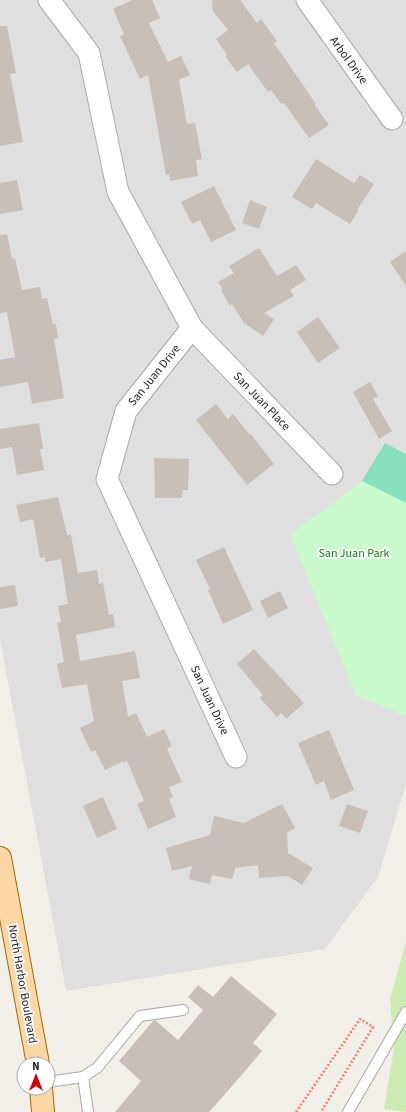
<svg xmlns="http://www.w3.org/2000/svg" width="406" height="1112" font-family="'Source Sans 3',sans-serif">
	<rect width="100%" height="100%" fill="#f2efe9"/>
	<!-- residential -->
	<path fill="#e0dfdf" d="M0 0H406V503L362 481 343 496 356 695 406 716V784L378 877 325 949 66 991 0 640Z"/>
	<!-- grass -->
	<path fill="#cdebb0" d="M406 942V1112L384 1109 394 1049 390 999Z"/>
	<!-- park -->
	<path fill="#c8facc" d="M362 481 406 503V716L356 695 290 534 343 496Z"/>
	<!-- pitch -->
	<path fill="#88e0be" d="M385 443 406 454V503L362 481Z"/>
	<!-- building -->
	<g fill="#c7bfb8">
		<path d="M132 0H152L160 18 149 23 168 62 181 56 190 75 179 80 187 124 195 123 202 159 196 160 198 176 170 181 169 174 166 175 148 75 140 79 120 36 124 34 113 9Z"/>
		<path d="M212 0H240L257 23 261 19 277 41 274 43 316 104H314L329 125 309 138 284 103 281 104 271 90 268 92 248 64 237 72 225 56 227 55 216 39 228 30 213 11Z"/>
		<path d="M0 26H7L16 73 10 74 23 142 0 146Z"/>
		<path d="M316 159 354 183 360 175 374 184 357 210 358 211 350 224 316 203 312 209 292 197Z"/>
		<path d="M17 180 23 210 0 214V183Z"/>
		<path d="M214 186 236 230 211 242 200 220 192 224 181 202Z"/>
		<path d="M250 200 267 207 259 229 242 223Z"/>
		<path d="M7 234 12 259 15 258 22 290 40 287 42 299 47 298 53 325 56 324 58 338 54 339 64 398 32 404 28 382 0 387V360L15 357 7 312 0 313V235Z"/>
		<path d="M259 248 277 276 296 265 306 280 290 290 294 296 264 313 274 319 263 336 244 323 232 304 230 306 221 290 223 289 218 282 234 273 229 266Z"/>
		<path d="M406 251V286L390 262Z"/>
		<path d="M318 317 340 348 318 363 297 332Z"/>
		<path d="M370 382 378 396 373 399 392 431 379 439 353 392Z"/>
		<path d="M216 404 228 419 233 414 250 435 251 434 274 464 247 485 196 420Z"/>
		<path d="M39 423 43 449H40L44 470 17 475 12 447 0 449V429Z"/>
		<path d="M154 458 189 459 188 490H183L182 498H155Z"/>
		<path d="M58 497 67 535H71L78 573 97 570 99 584 103 583 109 615 113 614 115 627 76 635 80 661 135 651 140 678 122 681 128 717 136 713 147 737 164 729 172 746 167 749 182 782 169 787 173 797 169 799 176 817 148 829 137 804 144 801 127 761 124 763V761L105 770 95 750 91 752 80 728 94 721 87 684 62 688 57 664 64 662 57 623 61 622 58 606 68 604 61 559 45 562V557L40 558 33 519 20 522 16 505Z"/>
		<path d="M224 547 253 610 223 624 208 590 210 589 196 560Z"/>
		<path d="M15 585 18 606 0 609V587Z"/>
		<path d="M280 591 288 608 268 618 260 601Z"/>
		<path d="M254 649 304 703 286 719 281 713 277 717 260 698 263 695 237 664Z"/>
		<path d="M329 730 354 790 331 800 324 781 316 785 298 743Z"/>
		<path d="M103 797 117 829 97 838 83 806Z"/>
		<path d="M282 804 295 828 287 833 288 853 313 868 302 885 288 876 259 878 258 865 235 868 232 879 212 875 210 884 189 879 192 866 172 871 166 848 210 835 214 816 244 823Z"/>
		<path d="M347 804 368 811 360 833 339 826Z"/>
		<path d="M231 976 277 1014 253 1043 262 1051 240 1077 209 1112H115L141 1081 119 1061 153 1021 155 1020 178 1040 203 1010 188 997 198 985 213 997Z"/>
	</g>
	<g fill="none" stroke-linecap="round" stroke-linejoin="round">
		<defs>
			<g id="lane">
				<path d="M83 1077 88 1112"/>
				<path d="M48 1082 83 1077 97 1068 140 1016 183 1010"/>
				<path d="M348 1112 406 1012"/>
			</g>
			<g id="street">
				<path d="M49 0 89 53 118 192 192 328 126 411 107 479 236 757"/>
				<path d="M307 0 392 119"/>
				<path d="M192 328 332 474"/>
			</g>
			<g id="primary">
				<path d="M0 858 38 1064"/>
				<path d="M41 1088 43 1112"/>
			</g>
		</defs>
		<!-- lane casing -->
		<use href="#lane" stroke="#a9a9a9" stroke-width="12"/>
		<!-- street casing -->
		<use href="#street" stroke="#a9a9a9" stroke-width="23"/>
		<!-- primary casing -->
		<use href="#primary" stroke="#a06b00" stroke-width="24"/>
		<!-- path -->
		<path stroke="#fa8072" stroke-width="2.5" stroke-dasharray="2 2" stroke-linecap="butt" d="M296 1112 360 1019 373 1027 321 1112"/>
		<!-- lane -->
		<use href="#lane" stroke="#fff" stroke-width="10"/>
		<!-- street -->
		<use href="#street" stroke="#fff" stroke-width="21"/>
		<!-- primary -->
		<use href="#primary" stroke="#fcd6a4" stroke-width="22"/>
	</g>
	<g text-anchor="middle" stroke-width="3.5" stroke-linejoin="round" paint-order="stroke">
		<!-- street labels -->
		<g font-size="12" fill="#222" stroke="#fff">
			<text transform="translate(349 60) rotate(54)" y="4">Arbol Drive</text>
			<text transform="translate(154 375) rotate(-51)" y="4">San Juan Drive</text>
			<text transform="translate(262 401) rotate(46)" y="4">San Juan Place</text>
			<text transform="translate(210 700) rotate(65)" y="4">San Juan Drive</text>
			<text transform="translate(23 984) rotate(80)" y="4">North Harbor Boulevard</text>
		</g>
		<!-- park labels -->
		<g font-size="12" fill="#0c8416" stroke="#fff">
			<text x="354" y="557">San Juan Park</text>
		</g>
	</g>
	<!-- north arrow -->
	<g transform="translate(36 1076)"><circle r="19" fill="#ffffff" stroke="#a7a7a7"/>
	<path d="M0-3L7 15L0 10L-7 15Z" fill="#d40000"/>
	<text y="-6" font-size="11" font-weight="bold" text-anchor="middle" fill="#222222">N</text>
	</g>
</svg>
